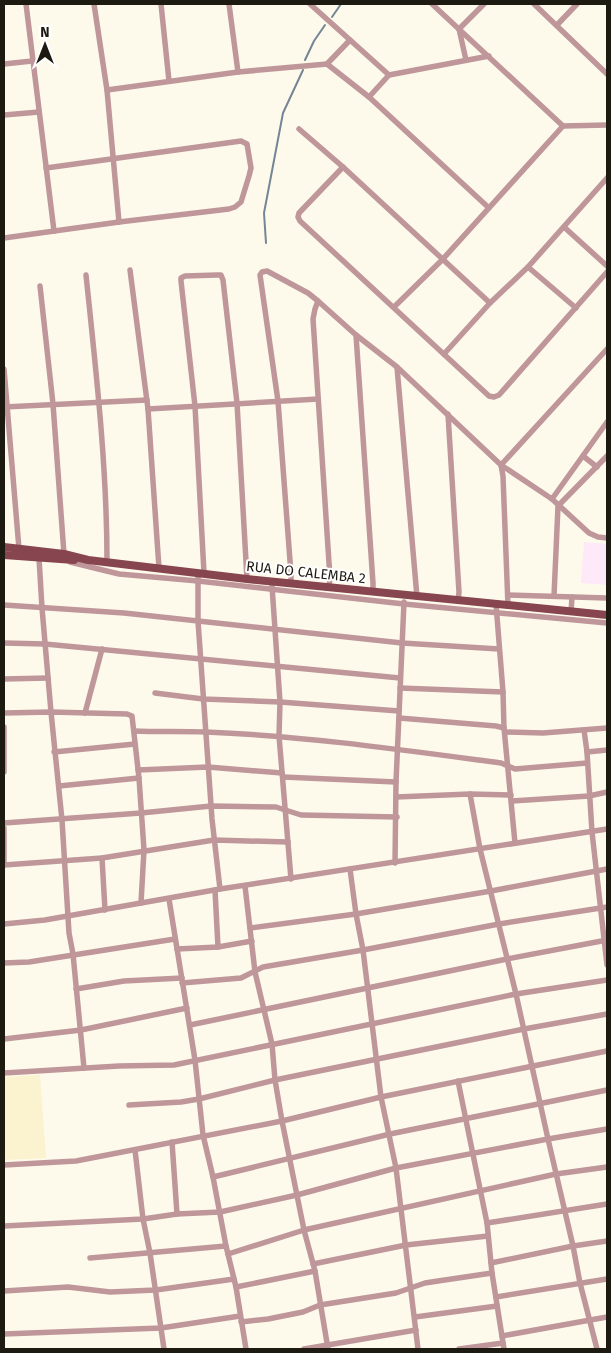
<svg xmlns="http://www.w3.org/2000/svg" width="611" height="1353" font-family="'Fira Sans',sans-serif">
	<rect width="100%" height="100%" fill="#fefaeb"/>
	<!-- commercial -->
	<path fill="#fee9f8" d="M584 542 607 544V585L581 583Z"/>
	<!-- built -->
	<path fill="#fbf2d0" d="M40 1075 46 1158 4 1160V1077Z"/>
	<g fill="none" stroke-linecap="round" stroke-linejoin="round">
		<!-- stream -->
		<g stroke="#748695" stroke-width="2">
			<path d="M332 17 341 4"/>
			<path d="M305 60 314 41 325 25"/>
			<path d="M266 243 264 213 283 113 303 70"/>
		</g>
		<!-- minor -->
		<g stroke="#bf979b" stroke-width="5.5">
			<path d="M26 4 54 231"/>
			<path d="M94 4 107 90 119 222"/>
			<path d="M161 4 169 81"/>
			<path d="M229 4 238 72"/>
			<path d="M310 4 389 75"/>
			<path d="M432 4 563 126 607 125"/>
			<path d="M534 4 607 74"/>
			<path d="M557 25 577 4"/>
			<path d="M466 60 459 29 484 4"/>
			<path d="M4 64 32 61"/>
			<path d="M327 64 350 40"/>
			<path d="M107 90 238 72 327 64 369 97 489 208"/>
			<path d="M369 97 389 75 489 56"/>
			<path d="M4 115 39 112"/>
			<path d="M299 129 343 167 490 303"/>
			<path d="M343 167 299 213 298 217 300 221 489 396 494 397 499 395 607 272"/>
			<path d="M564 227 607 266"/>
			<path d="M4 238 119 222 229 209 235 207 241 202 249 176 251 168 247 144 241 141 46 168"/>
			<path d="M528 267 576 308"/>
			<path d="M130 270 148 409 159 568"/>
			<path d="M86 275C96 371 107 466 107 562"/>
			<path d="M40 286 53 404 64 554"/>
			<path d="M318 301 315 309 313 319 330 578 329 587"/>
			<path d="M394 307 442 260 563 126"/>
			<path d="M356 335 373 583V592"/>
			<path d="M444 354 490 303 528 267 607 178"/>
			<path d="M397 367 417 597"/>
			<path d="M4 369 19 549"/>
			<path d="M4 407 147 400"/>
			<path d="M148 409 318 399"/>
			<path d="M448 414 459 592 458 601"/>
			<path d="M583 456 597 467"/>
			<path d="M501 465 607 349"/>
			<path d="M501 465 503 476 508 606"/>
			<path d="M552 499 607 422"/>
			<path d="M39 558 42 608 51 712 62 820 69 933 73 954 84 1068"/>
			<path d="M70 562 119 574 198 581 404 604 607 623"/>
			<path d="M204 573 195 406 181 281V278L185 276 217 275H221L223 280 237 403 247 579"/>
			<path d="M198 577V621L212 819 220 889"/>
			<path d="M291 583V574L278 401 260 275 262 272 267 271 308 293 318 301 356 335 397 367 501 465 552 499 589 533 598 537 607 538"/>
			<path d="M272 586 280 702 279 736 291 879"/>
			<path d="M508 595 607 598"/>
			<path d="M554 596 558 506 607 456"/>
			<path d="M496 604 503 692 504 728 515 843"/>
			<path d="M4 605 124 613 402 643 499 649"/>
			<path d="M571 612 572 597"/>
			<path d="M4 643 45 644 400 678"/>
			<path d="M4 679 48 678"/>
			<path d="M400 688 503 692"/>
			<path d="M155 693 203 699 280 702 399 711"/>
			<path d="M4 713 51 712 127 714 132 716 139 778 144 850 141 903"/>
			<path d="M85 713 102 649"/>
			<path d="M399 718 496 726 504 728"/>
			<path d="M4 727V772"/>
			<path d="M584 730 587 752 592 832 607 965"/>
			<path d="M134 731C158 732 182 731 206 732 305 736 403 750 501 763L515 769 587 763"/>
			<path d="M505 732 543 733 607 728"/>
			<path d="M54 752 135 744"/>
			<path d="M587 752 607 750"/>
			<path d="M138 770 208 767 282 773"/>
			<path d="M283 777 396 782"/>
			<path d="M59 786 139 778"/>
			<path d="M470 794 480 849 516 994 548 1139 573 1246 580 1283 597 1349"/>
			<path d="M396 797 470 794 511 795"/>
			<path d="M512 801 589 796 607 792"/>
			<path d="M4 823 141 813 211 806 276 807 301 815 397 817"/>
			<path d="M4 828V865"/>
			<path d="M102 858 105 910"/>
			<path d="M395 863 396 782 404 602"/>
			<path d="M4 865 102 858 214 840 288 842"/>
			<path d="M350 869 356 914 363 950 381 1097 396 1168 418 1349"/>
			<path d="M245 886 255 972 272 1044 275 1080 282 1121 304 1230 315 1271 328 1349"/>
			<path d="M215 890 218 947"/>
			<path d="M169 899 195 1060 203 1135 213 1177 226 1246 236 1287 246 1349"/>
			<path d="M4 924 45 920 220 889 607 829"/>
			<path d="M250 928 356 914 491 891 607 869"/>
			<path d="M177 949 218 947 252 941"/>
			<path d="M4 963 29 962 175 939"/>
			<path d="M182 983 241 978 263 967 363 950 499 924 607 907"/>
			<path d="M76 989 124 981 182 978"/>
			<path d="M190 1025 507 959 607 940"/>
			<path d="M4 1039 81 1030 187 1008"/>
			<path d="M4 1073 119 1066 174 1065 516 994 607 980"/>
			<path d="M458 1081 487 1223 492 1273 504 1349"/>
			<path d="M129 1105 181 1102 199 1099 275 1080 524 1029 607 1014"/>
			<path d="M172 1142 177 1214"/>
			<path d="M135 1150 143 1219 150 1253 164 1349"/>
			<path d="M4 1165 76 1161 282 1121 381 1097 607 1051"/>
			<path d="M213 1177 390 1134 607 1090"/>
			<path d="M487 1223 607 1204"/>
			<path d="M4 1226 143 1219 177 1214 220 1212 297 1195 396 1168 548 1139 607 1129"/>
			<path d="M228 1254 304 1230 556 1174 607 1167"/>
			<path d="M90 1258 226 1246"/>
			<path d="M491 1263 573 1246 607 1241"/>
			<path d="M313 1264 406 1245 488 1236"/>
			<path d="M236 1287 315 1271"/>
			<path d="M4 1291 68 1287 110 1292 156 1290 234 1279"/>
			<path d="M496 1297 607 1279"/>
			<path d="M415 1317 497 1306"/>
			<path d="M241 1322 268 1319 303 1312 320 1305 396 1293 425 1283 438 1281 492 1273"/>
			<path d="M4 1334 161 1328 240 1316"/>
			<path d="M502 1336 607 1317"/>
			<path d="M304 1349 416 1330"/>
			<path d="M459 1349 503 1343"/>
		</g>
		<!-- major -->
		<g stroke="#86454f" stroke-width="8">
			<path d="M4 547 64 554 88 560 247 579 607 615"/>
			<path d="M4 555 74 560"/>
		</g>
	</g>
	<g text-anchor="middle" stroke-width="4" stroke-linejoin="round" paint-order="stroke">
		<!-- street labels -->
		<g font-size="14" fill="#1d1a11" stroke="#fff">
			<text transform="translate(306 572) rotate(6)" y="5">RUA DO CALEMBA 2</text>
		</g>
	</g>
	<!-- border -->
	<rect width="611" height="1353" fill="none" stroke="#1d1a11" stroke-width="10"/>
	<!-- north arrow -->
	<g transform="translate(45 45)" stroke="#ffffff" stroke-width="4" paint-order="stroke">
	<path d="M0-4L9 19L0 12L-9 19Z" fill="#1d1a11"/>
	<text y="-8" font-size="14" font-weight="bold" text-anchor="middle" fill="#1d1a11">N</text>
	</g>
</svg>
